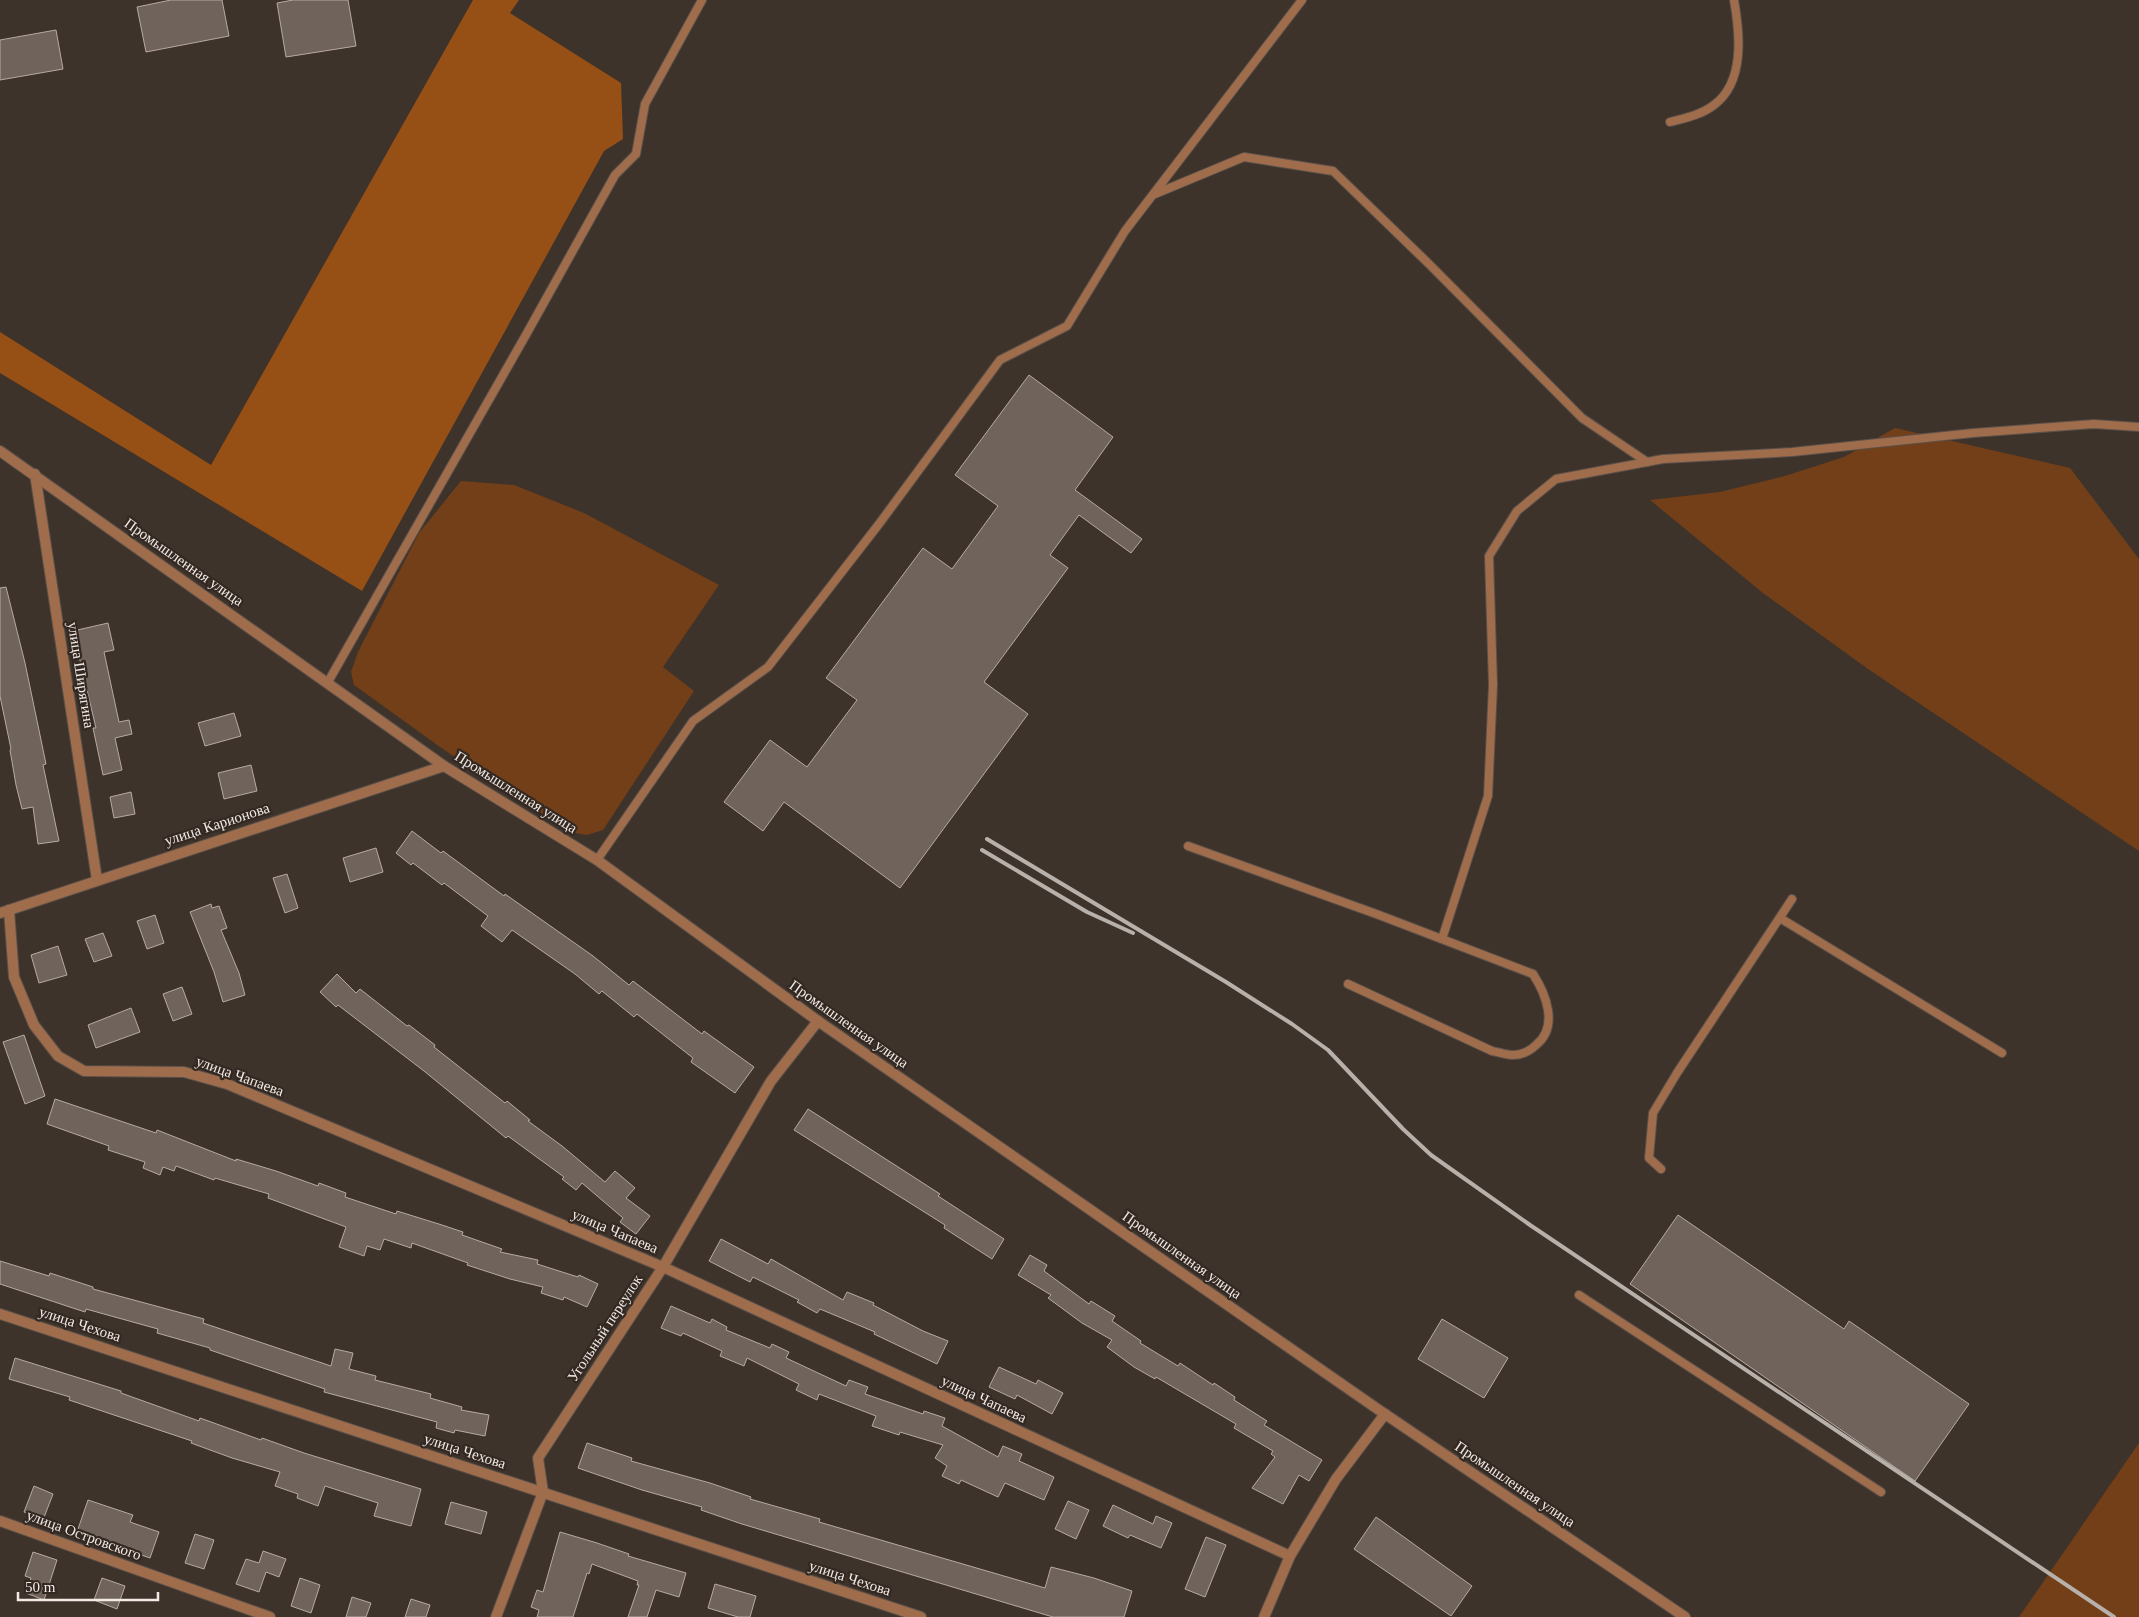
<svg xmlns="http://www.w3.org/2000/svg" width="2139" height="1617" font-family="'Times New Roman',serif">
	<rect width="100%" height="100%" fill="#3e332b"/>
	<!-- green -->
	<g fill="#733f18">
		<path d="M1895 428 2070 468 2139 559V851L1868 669 1763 593 1650 500 1720 492 1785 476 1844 457Z"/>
		<path d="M461 481 514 485 584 513 719 585 663 667 694 691 603 830 587 835 569 832 443 749 354 685 351 672 358 652 419 533Z"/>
		<path d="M2139 1443V1617H2019Z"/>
	</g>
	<!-- forest -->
	<path fill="#964f15" d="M473 0H519L510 13 621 83 623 139 604 151 362 591 0 373V332L211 465Z"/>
	<!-- building -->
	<g fill="#70635b" stroke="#b8aaa1">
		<path d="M171 0H222L229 36 146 52 137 7Z"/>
		<path d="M293 0H348L356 46 286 57 277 3Z"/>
		<path d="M56 30 63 69 0 80V40Z"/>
		<path d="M1029 375 1113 437 1075 490 1142 539 1131 553 1079 515 1050 555 1068 568 984 682 1028 714 900 888 784 802 763 831 724 802 770 740 807 767 857 700 826 678 923 548 952 569 998 506 955 475Z"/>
		<path d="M6 587 25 663 46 764 43 765 59 841 38 844 33 807 22 809 16 785 10 750 11 749 0 696V588Z"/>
		<path d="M108 623 114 650 104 652 119 722 129 720 132 734 115 738 122 770 103 775 93 728H96L73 631Z"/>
		<path d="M234 713 241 736 205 746 198 723Z"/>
		<path d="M251 765 257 791 224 799 218 773Z"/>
		<path d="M131 792 135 814 114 818 110 797Z"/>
		<path d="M412 831 441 853 443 851 504 896 505 894 593 956 629 985 633 981 702 1034 704 1031 754 1067 735 1093 691 1062 693 1058 637 1014 634 1017 602 991 599 994 575 974 512 930 502 942 481 926 488 916 444 883 442 885 413 863 411 865 396 853Z"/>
		<path d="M376 848 383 872 350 882 343 858Z"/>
		<path d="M287 874 298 908 285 913 273 878Z"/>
		<path d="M211 904 212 908 219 906 227 928 221 930 239 973 245 995 223 1002 214 972 190 912Z"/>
		<path d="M155 915 164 943 147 949 137 921Z"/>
		<path d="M103 933 112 956 94 962 85 939Z"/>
		<path d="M58 946 67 975 39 983 31 955Z"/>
		<path d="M337 974 356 993 360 989 407 1026 409 1025 435 1045 434 1047 505 1103 507 1101 530 1120 528 1121 562 1146 605 1182 615 1171 635 1188 626 1198 650 1216 636 1234 620 1222 623 1218 582 1183 576 1190 562 1179 564 1177 508 1136 506 1138 424 1071 338 1005 336 1007 320 992Z"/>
		<path d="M182 987 192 1014 173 1021 163 994Z"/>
		<path d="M131 1008 140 1032 96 1048 88 1025Z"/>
		<path d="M24 1035 45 1096 25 1104 3 1042Z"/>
		<path d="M55 1099 156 1133 157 1130 236 1161V1159L276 1171 318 1186 319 1183 346 1193 345 1197 396 1214 397 1211 442 1225 463 1232 462 1235 502 1249 500 1252 538 1260 537 1264 578 1277 579 1275 598 1284 587 1307 564 1297 563 1300 541 1293 543 1287 510 1279 467 1265 468 1263 412 1243 411 1248 384 1239 380 1250 367 1246 364 1256 339 1247 346 1227 268 1198 269 1194 215 1178 214 1180 176 1166 174 1171 163 1167 160 1175 143 1168 145 1162 108 1150 109 1146 47 1124Z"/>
		<path d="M808 1109 940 1194 938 1196 1004 1239 992 1259 944 1228 945 1225 794 1130Z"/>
		<path d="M1678 1215 1844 1329 1849 1321 1969 1404 1915 1481 1630 1284Z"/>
		<path d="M721 1239 768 1264 771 1259 843 1300 847 1292 874 1303 873 1305 923 1331 948 1341 937 1364 874 1334 875 1332 820 1309 817 1313 797 1302 799 1300 753 1277 750 1282 709 1261Z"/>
		<path d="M1030 1255 1047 1265 1044 1271 1089 1304 1091 1301 1115 1316 1112 1321 1141 1341 1140 1343 1178 1366 1180 1363 1213 1385 1214 1383 1235 1397 1234 1400 1267 1421 1264 1425 1322 1460 1309 1481 1299 1475 1283 1504 1252 1488 1275 1457 1271 1454 1273 1451 1234 1428 1236 1424 1156 1377 1155 1379 1134 1367 1107 1347 1112 1340 1082 1323 1048 1298 1051 1295 1018 1275Z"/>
		<path d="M0 1261 49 1276 50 1273 93 1287V1289L204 1319 203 1323 331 1366 335 1349 353 1353 349 1369 376 1376 375 1380 431 1394 430 1398 462 1407 461 1410 489 1415 485 1436 455 1430 454 1433 436 1428 437 1422 324 1392 325 1389 210 1350V1348L157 1333 158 1329 86 1309 85 1312 0 1284Z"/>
		<path d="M671 1306 710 1323 712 1319 727 1327 726 1330 770 1348 772 1344 789 1352 786 1358 846 1386 849 1380 868 1387 865 1394 923 1414 924 1411 945 1418 942 1426 998 1457 1003 1446 1022 1454 1019 1461 1054 1477 1044 1500 1005 1483 998 1497 961 1480 959 1484 942 1476 947 1466 935 1458 943 1445 900 1432 899 1435 872 1426 876 1416 819 1394 817 1400 796 1390 799 1384 747 1358 744 1366 720 1356 722 1351 683 1333 681 1336 661 1328Z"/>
		<path d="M1442 1319 1508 1358 1484 1398 1418 1359Z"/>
		<path d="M15 1358 121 1391V1393L199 1421 200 1418 261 1440 262 1438 304 1453 421 1489 411 1526 374 1516 378 1503 325 1486 318 1506 297 1498 298 1494 275 1486 280 1472 232 1458 191 1443 192 1441 69 1400 70 1397 9 1379Z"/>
		<path d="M999 1367 1036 1384 1038 1380 1063 1393 1052 1414 1017 1395 1015 1399 989 1387Z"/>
		<path d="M587 1443 632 1458 631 1461 710 1483 751 1497 750 1499 820 1519 819 1522 1045 1588 1051 1567 1094 1578 1132 1591 1124 1617H1053L742 1524 701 1510 702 1507 642 1490 578 1468Z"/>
		<path d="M34 1486 53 1494 43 1520 24 1512Z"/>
		<path d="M88 1500 133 1515 130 1522 159 1532 150 1558 77 1532Z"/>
		<path d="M1068 1501 1089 1510 1076 1539 1055 1529Z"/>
		<path d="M451 1502 487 1512 481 1534 445 1524Z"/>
		<path d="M1113 1505 1153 1524 1156 1516 1172 1523 1161 1548 1130 1535 1128 1538 1103 1526Z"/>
		<path d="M1376 1517 1472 1586 1451 1616 1354 1549Z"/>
		<path d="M560 1532 597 1543 629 1554 628 1556 686 1573 679 1597 656 1590 647 1617H628L639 1585H637L638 1581 592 1564 589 1574 587 1573 573 1617H537L539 1610 531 1607 537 1590 543 1592Z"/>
		<path d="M195 1534 214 1540 204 1569 185 1563Z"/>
		<path d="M1206 1537 1226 1545 1205 1597 1185 1589Z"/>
		<path d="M263 1551 286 1559 279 1577 266 1572 259 1592 236 1584 246 1559 259 1563Z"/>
		<path d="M33 1552 57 1560 44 1600 26 1593 31 1578 25 1576Z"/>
		<path d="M102 1578 125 1586 117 1609 94 1600Z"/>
		<path d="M300 1578 320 1585 311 1613 291 1606Z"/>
		<path d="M715 1584 756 1596 750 1617H738L708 1608Z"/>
		<path d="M352 1597 371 1603 366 1617H346Z"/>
		<path d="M411 1599 430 1605 426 1617H405Z"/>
	</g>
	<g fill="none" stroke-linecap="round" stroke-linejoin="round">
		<defs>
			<g id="service">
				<path d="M1670 122C1685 118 1701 115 1714 105 1745 82 1740 34 1734 0"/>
				<path d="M1155 194 1244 157 1333 171 1429 264 1582 418 1647 462"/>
				<path d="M328 682 527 333 615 175 636 154 645 104 702 0"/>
				<path d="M1188 846 1379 915 1533 974C1546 994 1559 1027 1536 1045 1529 1052 1522 1055 1512 1055 1506 1055 1498 1052 1492 1051L1348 984"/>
				<path d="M597 860 693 721 768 667 879 524 1000 360 1067 326 1125 231 1302 0"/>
				<path d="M1780 918 2002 1053"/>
				<path d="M1442 939 1488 796 1493 685 1489 556 1517 511 1556 479 1663 459 1792 452 1973 433 2094 424 2139 427"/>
				<path d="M1661 1169 1649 1158 1653 1113 1677 1073 1792 899"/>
				<path d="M1579 1295 1881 1492"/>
			</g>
			<g id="minor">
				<path d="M35 474 97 880"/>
				<path d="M9 910 14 977 34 1025 58 1056 84 1071 184 1072 227 1084 663 1267 1290 1556"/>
				<path d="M0 913 444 766"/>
				<path d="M0 1314 921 1617"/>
				<path d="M0 1521 270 1617"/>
				<path d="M496 1617 543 1492 538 1458 663 1267 771 1081 818 1021"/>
				<path d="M1264 1617 1290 1556 1336 1479 1385 1414"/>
			</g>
			<path id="tertiary" d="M0 451 444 766 597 860 818 1021 1379 1410 1685 1617"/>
		</defs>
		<!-- service casing -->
		<use href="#service" stroke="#5b5049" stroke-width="10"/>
		<!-- minor casing -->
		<use href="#minor" stroke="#5b5049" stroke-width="12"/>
		<!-- tertiary casing -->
		<use href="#tertiary" stroke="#5b5049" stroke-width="12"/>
		<!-- service -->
		<use href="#service" stroke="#9f6d4c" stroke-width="8"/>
		<!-- minor -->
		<use href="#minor" stroke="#9f6d4c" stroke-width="10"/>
		<!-- tertiary -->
		<use href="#tertiary" stroke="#9f6d4c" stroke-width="10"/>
		<!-- rail -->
		<g stroke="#b8b0aa" stroke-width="4">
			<path d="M987 839 1226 982 1292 1024 1328 1050 1403 1129 1431 1155 1530 1225 2114 1617"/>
			<path d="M982 850 1087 912 1133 933"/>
		</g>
	</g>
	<g text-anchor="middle" stroke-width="4.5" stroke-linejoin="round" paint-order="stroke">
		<!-- street labels -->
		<g font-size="15" fill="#f1eae5" stroke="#342922">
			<text transform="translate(184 562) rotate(35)" y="5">Промышленная улица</text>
			<text transform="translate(81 675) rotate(81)" y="5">улица Ширягина</text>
			<text transform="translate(516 792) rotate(32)" y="5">Промышленная улица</text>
			<text transform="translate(217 824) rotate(-18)" y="5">улица Карионова</text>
			<text transform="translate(849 1024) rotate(35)" y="5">Промышленная улица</text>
			<text transform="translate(240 1076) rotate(20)" y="5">улица Чапаева</text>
			<text transform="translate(615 1231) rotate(23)" y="5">улица Чапаева</text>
			<text transform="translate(1182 1255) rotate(35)" y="5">Промышленная улица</text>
			<text transform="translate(80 1324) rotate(18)" y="5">улица Чехова</text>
			<text transform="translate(605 1328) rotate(-57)" y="5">Угольный переулок</text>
			<text transform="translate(984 1399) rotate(25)" y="5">улица Чапаева</text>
			<text transform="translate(465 1451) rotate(18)" y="5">улица Чехова</text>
			<text transform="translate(1515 1484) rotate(34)" y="5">Промышленная улица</text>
			<text transform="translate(84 1535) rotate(20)" y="5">улица Островского</text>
			<text transform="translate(850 1578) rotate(18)" y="5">улица Чехова</text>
		</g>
	</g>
	<!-- scale -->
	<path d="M18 1592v8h140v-8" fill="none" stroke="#f1eae5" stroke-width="2.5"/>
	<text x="25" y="1592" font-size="15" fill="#f1eae5" stroke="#342922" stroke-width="4" paint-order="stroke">50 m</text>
</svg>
